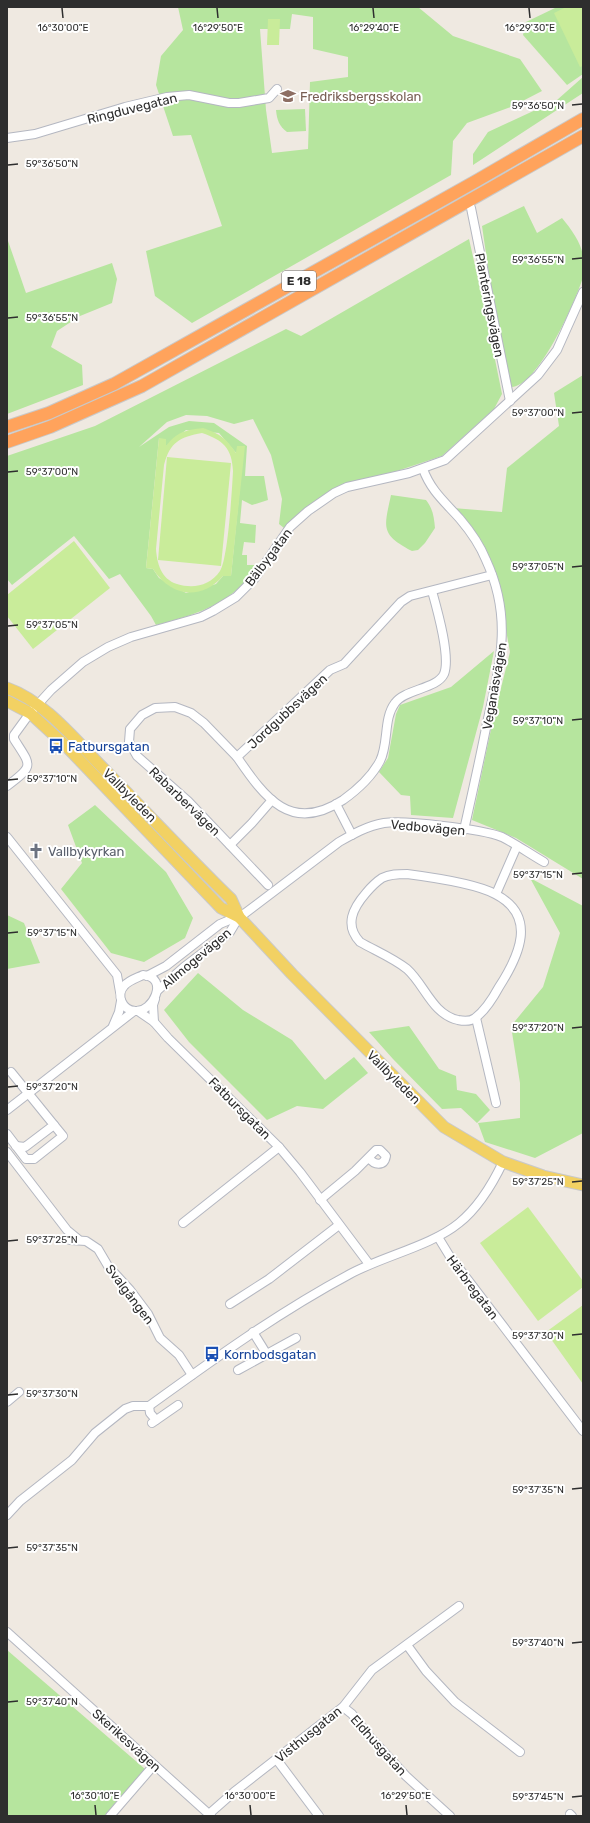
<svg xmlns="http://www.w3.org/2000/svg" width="590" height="1823" font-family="Rubik,sans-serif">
	<rect width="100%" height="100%" fill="#efe9e1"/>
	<!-- green -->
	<g fill="#b6e59e" fill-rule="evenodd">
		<path d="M178 7H418L453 36 520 59 542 91 511 107 467 123 453 141 451 175 192 323 155 296 146 251 222 226 191 135 173 136 156 85 161 56 183 30ZM292 14 313 17V49L348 57V77L310 82 308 149 272 153 266 110 260 29H290Z"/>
		<path d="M557 7H583V74L567 85 523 35 526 22Z"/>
		<path d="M583 77V93L473 165V154L488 132 557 100Z"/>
		<path d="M305 109 306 131 287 132C279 126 277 120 276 110Z"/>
		<path d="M524 206 537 233 562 218C571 229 581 242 583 256 584 261 584 272 583 277 576 301 537 388 511 387L491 288 482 226Z"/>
		<path d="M7 238 26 293 112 263 117 279 112 303 80 316 57 331 51 347 82 365 83 385 7 414Z"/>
		<path d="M469 239 484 305 502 394 494 409 442 456 322 496 284 528 279 524 282 499 271 455 253 419 234 424 207 416 186 415 167 422 139 447 169 427 189 421 214 423 247 446 245 476H264L268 500 252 505 242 500 240 523 256 525 255 543 244 542 242 555H247V565H257C253 572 248 580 242 585 219 608 187 617 156 625L151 616 120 574 109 579 74 536 12 585 7 579V456L95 426 286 329 301 336ZM186 430 219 433 237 454 244 446 231 576H223L216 584 186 593 159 578 153 569 146 568 159 438 165 447Z"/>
		<path d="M583 375V879L516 838 472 820 493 720 510 652 496 575 485 549 453 508 502 512 507 468 559 426 554 393Z"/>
		<path d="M391 495 426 500C433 509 434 517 435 528L425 543 418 550 412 551C380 534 384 528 391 495Z"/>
		<path d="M494 651 483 707 453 818 411 815 410 796 401 795 379 772 388 758 396 714 400 705 451 687Z"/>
		<path d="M95 805 166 872 193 918 185 938 144 962 111 953 61 889 82 863 68 825Z"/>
		<path d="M530 878 583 906V1133L535 1158 485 1142 478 1123 520 1118V1083L511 1026 543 987 560 933Z"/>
		<path d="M7 915 24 923 40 963 7 969Z"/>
		<path d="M198 973 243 1010 292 1040 325 1080 354 1057 368 1073 323 1109 297 1106 267 1120 189 1042 164 1010Z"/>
		<path d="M409 1026 439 1069 456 1076 457 1090 476 1094 490 1110 477 1123 461 1108 442 1109 393 1059 369 1032Z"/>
		<path d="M7 1650 145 1769 104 1816H7Z"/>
	</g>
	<!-- pitch -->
	<g fill="#c9ec9a" fill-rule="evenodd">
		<path d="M566 7H583V66L580 67 554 13Z"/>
		<path d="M268 19H280L279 45H267Z"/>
		<path d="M203 428C220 434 226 438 236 453L237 446H245L231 576H223C201 601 171 597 153 569L146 568 159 438 166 439V446C177 432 185 430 203 428ZM202 433C223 440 232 448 233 471 232 490 228 559 220 571 210 586 193 589 177 584 161 579 157 563 156 549L164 465C170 442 180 437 202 433Z"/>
		<path d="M167 457 231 463 221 566 158 560Z"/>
		<path d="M74 541 110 588 33 649 7 616V595Z"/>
		<path d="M528 1207 583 1281V1287L538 1321 480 1243Z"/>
		<path d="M583 1305V1384L546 1332Z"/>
	</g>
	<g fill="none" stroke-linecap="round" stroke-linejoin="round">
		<defs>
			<g id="minor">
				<path d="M7 138 35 134 125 107 167 97 189 95 229 103H239L269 98 277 89"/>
				<path d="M471 208 510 401"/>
				<path d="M423 469C431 491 445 502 460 519 471 532 480 545 486 560 513 618 500 664 487 723 480 759 472 794 464 830"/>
				<path d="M432 591C437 609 451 657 444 674 437 689 405 689 395 703 383 719 389 743 380 761 372 776 357 790 343 800 291 834 265 798 237 757L330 670 344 664 401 602 410 596 492 575"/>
				<path d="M237 757 204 723 191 713 175 707 155 708 142 715 130 729 129 742 137 756 188 801 268 885"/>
				<path d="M7 786C35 765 31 766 14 739V735L30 713 51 690 83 662 108 647 131 637 201 617 213 611 236 597 255 578 290 527 308 511 334 493 347 487 409 473 445 460 538 375 557 350 583 292"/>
				<path d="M336 804 352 835"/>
				<path d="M7 837 117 975 120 992"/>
				<path d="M230 845 252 823 272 800"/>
				<path d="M407 874C430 877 475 883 495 894 538 916 519 956 499 987 493 998 485 1011 475 1018 470 1022 463 1021 458 1020 432 1014 425 985 407 969 393 958 376 951 360 942 344 925 353 908 366 893 371 887 376 882 382 878 390 874 398 874 407 874Z"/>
				<path d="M496 894 517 846"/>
				<path d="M143 975C170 977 153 1013 135 1011 122 1010 116 995 124 986 129 980 137 978 143 975Z"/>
				<path d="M147 976 166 966 220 924 244 914 339 842C353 834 367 826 384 823 405 820 482 829 502 837 516 844 530 854 544 862"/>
				<path d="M158 990 184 967 230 932 239 917"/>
				<path d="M138 1011 154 1022 168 1038 279 1147 300 1172 369 1264"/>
				<path d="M476 1018 496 1103"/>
				<path d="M154 1022 153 1005 155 999"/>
				<path d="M113 1026 119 1012 121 1001"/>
				<path d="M11 1072 54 1125 25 1147 16 1146"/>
				<path d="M7 1110 134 1011"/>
				<path d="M7 1134 26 1159H34L63 1136 54 1125"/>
				<path d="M7 1152 67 1230 78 1239"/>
				<path d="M320 1200 355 1171 376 1150H380L386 1156C384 1167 374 1165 369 1158"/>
				<path d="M183 1223 279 1147"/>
				<path d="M438 1237 449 1255 583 1431"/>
				<path d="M70 1240 86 1241 98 1249 108 1266 130 1290 148 1314 160 1338 179 1355 192 1375"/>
				<path d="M230 1304 269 1279 339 1225"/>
				<path d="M253 1332 266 1353"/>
				<path d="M238 1370 296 1338"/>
				<path d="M7 1402 19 1392"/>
				<path d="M149 1406 150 1413 156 1420"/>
				<path d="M152 1423 178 1405"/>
				<path d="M7 1515 20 1501 72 1460 95 1433 125 1409 133 1406H149C214 1359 279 1312 350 1274 383 1256 431 1246 459 1223 479 1207 492 1185 503 1162"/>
				<path d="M7 1632 211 1816"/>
				<path d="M407 1645 426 1671 455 1702 520 1752"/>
				<path d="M343 1707 352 1714 368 1735 406 1776 450 1816"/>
				<path d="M277 1760 319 1816"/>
				<path d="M209 1814 234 1792 343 1707 372 1670 459 1606"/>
				<path d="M570 1814 572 1816"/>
				<path d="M110 1816 154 1765"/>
			</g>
			<g id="major">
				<path d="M7 688C46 702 75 740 104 769 146 812 188 857 231 899L239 917"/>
				<path d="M7 701 30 713 67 747 221 908 239 917 292 974 444 1127 503 1162 543 1176 583 1185"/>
			</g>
			<g id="highway">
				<path d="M7 427 49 413 114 384 476 181 583 119"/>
				<path d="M7 442 50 427 142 386 583 136"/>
			</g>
		</defs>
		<!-- minor casing -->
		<use href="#minor" stroke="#b4b7c1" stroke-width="10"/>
		<!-- major casing -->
		<use href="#major" stroke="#c9c9c9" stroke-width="13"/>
		<!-- highway casing -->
		<use href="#highway" stroke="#c9c9c9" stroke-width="14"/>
		<!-- minor -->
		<use href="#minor" stroke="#fff" stroke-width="8"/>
		<!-- major -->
		<use href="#major" stroke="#f2d163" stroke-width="11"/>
		<!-- highway -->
		<use href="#highway" stroke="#ffa35c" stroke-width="12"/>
	</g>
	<!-- ticks -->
	<path fill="none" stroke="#2e2e2e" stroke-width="1.5" d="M62 8 63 18M217 8 218 18M373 8 374 18M529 8 530 18M572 105 582 104M8 165 18 164M572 259 582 258M8 318 18 317M572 413 582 412M8 472 18 471M572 567 582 566M8 626 18 625M572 720 582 719M8 780 18 779M572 874 582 873M8 933 18 932M572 1028 582 1027M8 1087 18 1086M572 1182 582 1181M8 1241 18 1240M572 1335 582 1334M8 1395 18 1394M572 1489 582 1488M8 1548 18 1547M572 1643 582 1642M8 1702 18 1701M572 1797 582 1796M95 1805 96 1815M250 1805 251 1815M406 1805 407 1815"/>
	<!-- icons -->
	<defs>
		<symbol id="school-bare" viewBox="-9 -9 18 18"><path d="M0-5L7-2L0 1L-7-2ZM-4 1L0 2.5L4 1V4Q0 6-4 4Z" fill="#8d6e63" stroke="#fff" stroke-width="2.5" paint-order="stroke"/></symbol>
		<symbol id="bus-bare" viewBox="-9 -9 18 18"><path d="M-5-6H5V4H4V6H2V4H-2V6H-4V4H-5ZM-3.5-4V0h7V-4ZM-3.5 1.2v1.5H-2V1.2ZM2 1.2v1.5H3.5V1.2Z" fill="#1a4fb4" stroke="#fff" stroke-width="2.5" paint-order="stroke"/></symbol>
		<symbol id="church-bare" viewBox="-9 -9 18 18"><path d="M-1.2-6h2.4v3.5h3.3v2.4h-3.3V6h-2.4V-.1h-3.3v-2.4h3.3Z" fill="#6b7280" stroke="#fff" stroke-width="2.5" paint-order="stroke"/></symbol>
	</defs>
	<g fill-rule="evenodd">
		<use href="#school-bare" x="277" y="85" width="22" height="22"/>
		<use href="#bus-bare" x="45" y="735" width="22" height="22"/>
		<use href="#church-bare" x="25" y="840" width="22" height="22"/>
		<use href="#bus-bare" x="201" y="1343" width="22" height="22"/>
	</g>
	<g text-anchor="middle" stroke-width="4" stroke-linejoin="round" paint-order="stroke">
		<!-- shield labels -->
		<rect fill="#fff" stroke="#6d6d6d" stroke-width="1" x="282" y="271" width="34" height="20" rx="3"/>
		<g font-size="12" font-weight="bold" fill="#2e2e2e">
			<text x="299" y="285">E 18</text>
		</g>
		<!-- education labels -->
		<g font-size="13" fill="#785e54" stroke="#fff" text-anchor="start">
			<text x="300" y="101">Fredriksbergsskolan</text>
		</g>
		<!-- street labels -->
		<g font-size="13" fill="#2e2e2e" stroke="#fff">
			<text transform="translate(132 108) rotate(-14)" y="5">Ringduvegatan</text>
			<text transform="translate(490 305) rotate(79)" y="5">Planteringsvägen</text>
			<text transform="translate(268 557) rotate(-53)" y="5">Bälbygatan</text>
			<text transform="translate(494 686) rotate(-80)" y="5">Veganäsvägen</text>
			<text transform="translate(287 711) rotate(-43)" y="5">Jordgubbsvägen</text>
			<text transform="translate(130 795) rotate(45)" y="5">Vallbyleden</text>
			<text transform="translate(185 801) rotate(44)" y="5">Rabarbervägen</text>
			<text transform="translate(428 827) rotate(5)" y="5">Vedbovägen</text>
			<text transform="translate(196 958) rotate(-40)" y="5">Allmogevägen</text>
			<text transform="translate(394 1077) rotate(45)" y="5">Vallbyleden</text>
			<text transform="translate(240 1108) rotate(45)" y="5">Fatbursgatan</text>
			<text transform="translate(473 1287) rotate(53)" y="5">Härbregatan</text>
			<text transform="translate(130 1294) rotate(53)" y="5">Svalgången</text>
			<text transform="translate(308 1734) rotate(-39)" y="5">Visthusgatan</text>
			<text transform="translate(127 1740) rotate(42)" y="5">Skerikesvägen</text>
			<text transform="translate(379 1745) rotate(48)" y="5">Eldhusgatan</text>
		</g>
		<!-- transit labels -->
		<g font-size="13" fill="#164399" stroke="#fff" text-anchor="start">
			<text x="68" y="751">Fatbursgatan</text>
			<text x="224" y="1359">Kornbodsgatan</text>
		</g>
		<!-- worship labels -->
		<g font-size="13" fill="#5b616d" stroke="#fff" text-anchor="start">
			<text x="48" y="856">Vallbykyrkan</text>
		</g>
	</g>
	<g font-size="10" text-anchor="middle" fill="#2e2e2e" stroke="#fff" stroke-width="4" stroke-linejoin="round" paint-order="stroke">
		<text x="63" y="31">16°30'00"E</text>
		<text x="218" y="31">16°29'50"E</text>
		<text x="374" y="31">16°29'40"E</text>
		<text x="530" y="31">16°29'30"E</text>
		<text x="538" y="109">59°36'50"N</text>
		<text x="52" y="167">59°36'50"N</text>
		<text x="538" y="263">59°36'55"N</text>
		<text x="52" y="321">59°36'55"N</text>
		<text x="538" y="416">59°37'00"N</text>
		<text x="52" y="475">59°37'00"N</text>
		<text x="538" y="570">59°37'05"N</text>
		<text x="52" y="628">59°37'05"N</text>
		<text x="538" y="724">59°37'10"N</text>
		<text x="52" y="782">59°37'10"N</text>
		<text x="538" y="878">59°37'15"N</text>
		<text x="52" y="936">59°37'15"N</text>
		<text x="538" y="1031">59°37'20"N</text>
		<text x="52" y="1090">59°37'20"N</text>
		<text x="538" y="1185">59°37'25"N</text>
		<text x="52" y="1243">59°37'25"N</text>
		<text x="538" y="1339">59°37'30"N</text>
		<text x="52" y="1397">59°37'30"N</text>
		<text x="538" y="1493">59°37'35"N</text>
		<text x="52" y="1551">59°37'35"N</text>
		<text x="538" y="1646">59°37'40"N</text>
		<text x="52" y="1705">59°37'40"N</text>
		<text x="95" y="1799">16°30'10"E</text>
		<text x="250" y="1799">16°30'00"E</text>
		<text x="406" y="1799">16°29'50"E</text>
		<text x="538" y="1800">59°37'45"N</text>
	</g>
	<!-- border -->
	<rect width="590" height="1823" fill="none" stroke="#2e2e2e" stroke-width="16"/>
</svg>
